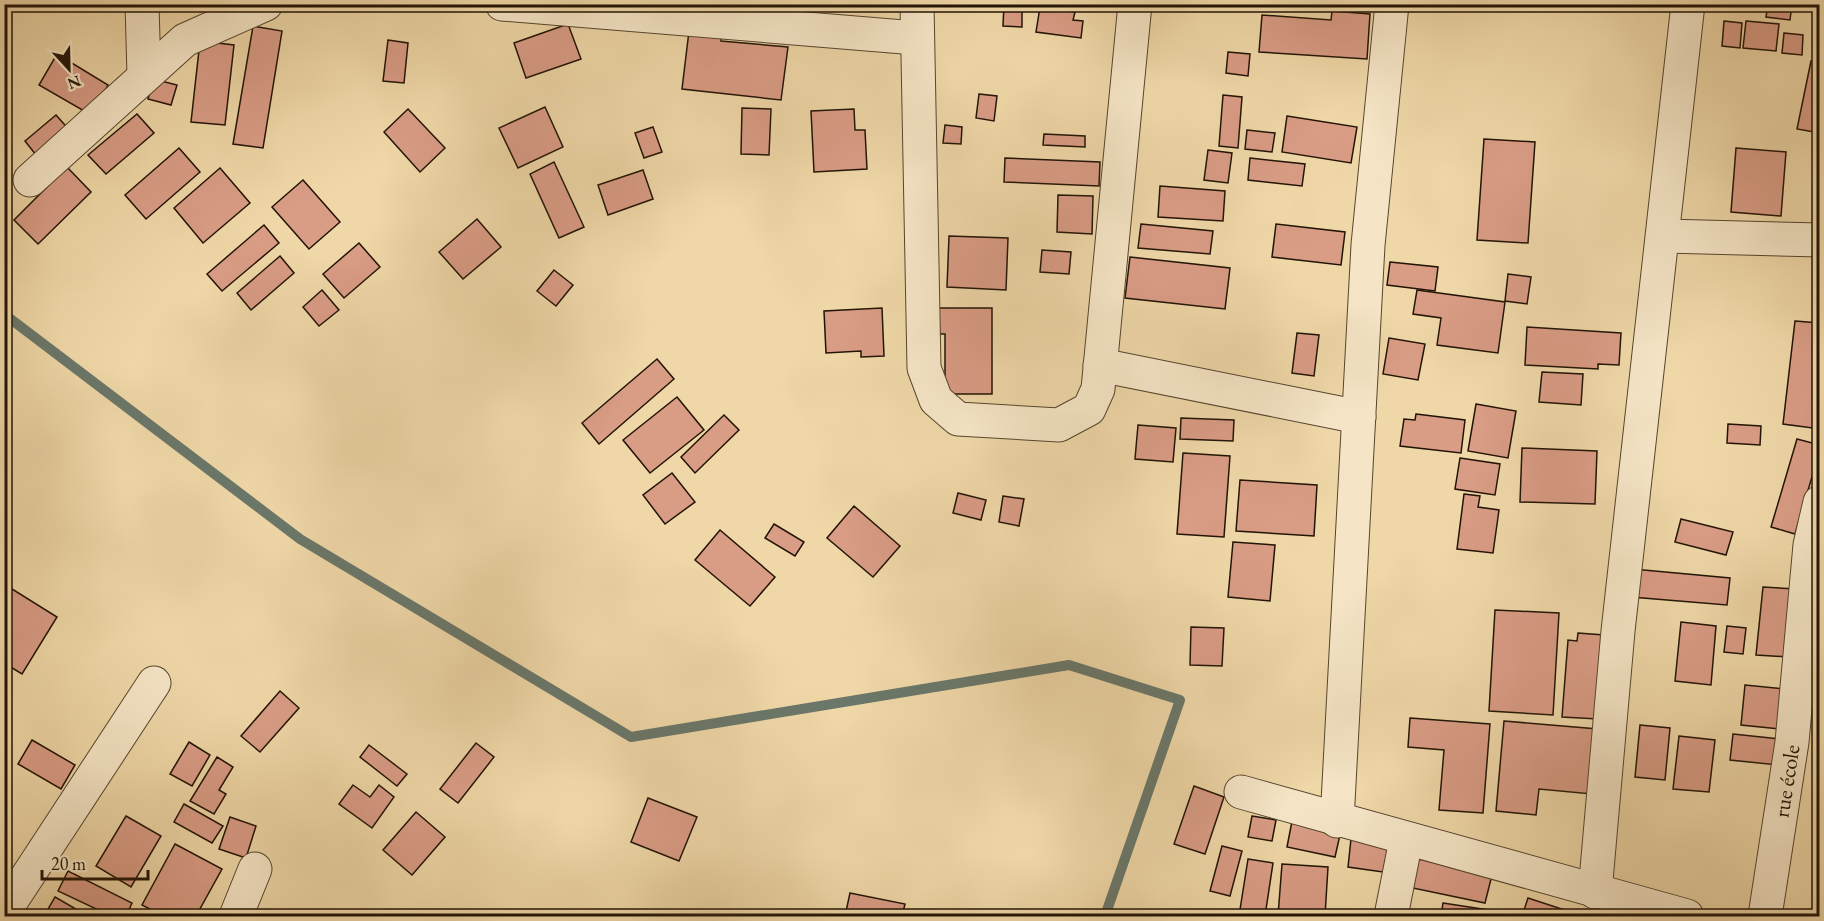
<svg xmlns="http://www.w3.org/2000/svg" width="1824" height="921" font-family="'EB Garamond',serif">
	<rect width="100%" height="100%" fill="#efd7a7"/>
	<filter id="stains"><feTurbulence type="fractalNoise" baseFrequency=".00333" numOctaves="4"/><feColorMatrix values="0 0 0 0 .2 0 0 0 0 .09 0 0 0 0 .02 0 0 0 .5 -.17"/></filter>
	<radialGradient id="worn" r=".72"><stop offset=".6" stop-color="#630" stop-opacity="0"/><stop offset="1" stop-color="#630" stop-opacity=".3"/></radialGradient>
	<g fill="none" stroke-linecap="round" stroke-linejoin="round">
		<!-- stream -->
		<path stroke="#6a776a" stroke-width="10" d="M4 314 300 539 631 737 1069 665 1180 700 1105 916"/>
	</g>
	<!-- building -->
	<g fill="#d99c85" stroke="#221406" stroke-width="1.5">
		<path d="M1004 4H1022V27L1003 26Z"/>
		<path d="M1768 4H1792L1790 20 1766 17Z"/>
		<path d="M1040 7 1075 12 1073 20 1083 21 1081 38 1036 32Z"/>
		<path d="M1332 11 1370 14 1367 59 1259 52 1262 15 1331 20Z"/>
		<path d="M1724 21 1742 23 1740 48 1722 46Z"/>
		<path d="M1746 21 1779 24 1776 51 1743 48Z"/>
		<path d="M568 24 581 59 526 78 514 43Z"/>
		<path d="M253 26 282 31 263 148 233 144Z"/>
		<path d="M689 31 721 34V41L788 47 781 100 682 89Z"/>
		<path d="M1784 33 1803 35 1802 55 1782 53Z"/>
		<path d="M388 40 408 43 404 83 383 81Z"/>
		<path d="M200 41 234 45 225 125 191 122Z"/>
		<path d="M1228 52 1250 54 1248 76 1226 73Z"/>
		<path d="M57 54 108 85 91 115 39 85Z"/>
		<path d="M1811 61 1820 63V133L1797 129Z"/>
		<path d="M153 79 177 85 171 105 148 99Z"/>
		<path d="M979 94 997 96 994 121 976 118Z"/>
		<path d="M1223 95 1242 97 1238 148 1219 146Z"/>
		<path d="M545 107 563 147 518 168 499 128Z"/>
		<path d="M742 108 771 109 769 155 741 154Z"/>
		<path d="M408 109 445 148 420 172 384 132Z"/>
		<path d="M854 109 855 130H865L867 169 814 172 811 111Z"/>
		<path d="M137 114 154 133 106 174 88 155Z"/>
		<path d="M56 115 72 133 40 160 25 141Z"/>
		<path d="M1287 116 1357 127 1351 163 1282 152Z"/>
		<path d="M945 125 962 127 961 144 943 143Z"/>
		<path d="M653 127 662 152 644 158 635 133Z"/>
		<path d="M1247 130 1275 133 1272 152 1245 149Z"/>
		<path d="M1044 134 1085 136V147L1043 145Z"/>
		<path d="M1484 139 1535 142 1528 243 1477 240Z"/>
		<path d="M179 148 200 172 146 219 125 195Z"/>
		<path d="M1736 148 1786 152 1781 216 1731 212Z"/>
		<path d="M1208 150 1232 153 1228 183 1204 180Z"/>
		<path d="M1005 158 1100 162 1099 186 1004 182Z"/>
		<path d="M1250 158 1305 164 1302 186 1248 180Z"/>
		<path d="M554 162 584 227 559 238 530 174Z"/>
		<path d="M67 167 91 192 38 244 14 220Z"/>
		<path d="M220 168 250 203 203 243 174 208Z"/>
		<path d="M643 170 653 199 608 215 598 185Z"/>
		<path d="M303 180 340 222 309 249 272 207Z"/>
		<path d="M1160 186 1225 191 1223 221 1158 217Z"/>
		<path d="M1058 195 1093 196 1092 234 1057 232Z"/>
		<path d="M477 219 501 247 463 279 439 252Z"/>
		<path d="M1141 224 1213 231 1210 254 1138 248Z"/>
		<path d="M1276 224 1345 232 1341 265 1272 257Z"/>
		<path d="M264 225 279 243 222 291 207 274Z"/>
		<path d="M949 236 1008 238 1006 290 947 287Z"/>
		<path d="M359 243 380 267 344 298 323 274Z"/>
		<path d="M1042 250 1071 252 1069 274 1040 272Z"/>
		<path d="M280 256 294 273 251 310 237 293Z"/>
		<path d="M1130 257 1230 268 1225 309 1125 298Z"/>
		<path d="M1390 262 1438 267 1435 291 1387 285Z"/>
		<path d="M554 270 573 285 556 306 537 291Z"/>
		<path d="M1508 274 1531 277 1527 304 1505 301Z"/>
		<path d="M322 290 339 310 319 326 303 307Z"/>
		<path d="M1417 290 1505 302 1498 353 1437 345 1441 318 1413 314Z"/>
		<path d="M882 308 884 356 861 357V351L826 353 824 311Z"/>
		<path d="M933 308H992V394H945V334H932Z"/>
		<path d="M1795 321 1820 323V429L1783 424Z"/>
		<path d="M1527 327 1621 333 1619 365 1598 364V369L1525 365Z"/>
		<path d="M1297 333 1319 335 1314 376 1292 373Z"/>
		<path d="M1389 338 1425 344 1418 380 1383 374Z"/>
		<path d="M657 359 674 379 599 444 582 423Z"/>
		<path d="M1542 372 1583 374 1581 405 1539 402Z"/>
		<path d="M677 397 704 430 650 473 623 440Z"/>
		<path d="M1476 404 1516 411 1508 458 1468 451Z"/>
		<path d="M1416 414 1465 420 1461 453 1400 446 1404 419 1415 420Z"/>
		<path d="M724 415 739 430 695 473 681 457Z"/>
		<path d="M1181 418 1234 420 1233 441 1180 439Z"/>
		<path d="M1728 424 1761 426 1760 445 1727 443Z"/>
		<path d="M1138 425 1176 428 1173 462 1135 459Z"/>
		<path d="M1797 439 1820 445V450L1795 534 1771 527Z"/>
		<path d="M1522 448 1597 451 1595 504 1520 502Z"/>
		<path d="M1183 453 1230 456 1224 537 1177 534Z"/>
		<path d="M1460 458 1500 464 1495 495 1455 489Z"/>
		<path d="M672 473 695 502 665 524 643 495Z"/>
		<path d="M1240 480 1317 485 1314 536 1236 531Z"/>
		<path d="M958 493 986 500 981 520 953 513Z"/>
		<path d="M1464 494 1480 496 1478 507 1499 510 1493 553 1457 549Z"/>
		<path d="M1003 496 1024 499 1019 526 999 522Z"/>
		<path d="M854 506 900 546 873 577 827 538Z"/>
		<path d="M1681 519 1733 532 1726 555 1675 542Z"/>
		<path d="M774 524 804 542 795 556 765 538Z"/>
		<path d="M720 530 775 577 750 606 695 560Z"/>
		<path d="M1233 542 1275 545 1270 601 1228 597Z"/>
		<path d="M1633 569 1730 578 1727 605 1631 597Z"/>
		<path d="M4 584 57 617 22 674 4 663Z"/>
		<path d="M1763 587 1796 589 1789 657 1756 655Z"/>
		<path d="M1495 610 1559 613 1553 715 1489 711Z"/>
		<path d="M1681 622 1716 626 1711 685 1675 681Z"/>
		<path d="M1727 626 1746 628 1743 654 1724 652Z"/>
		<path d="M1191 627 1224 628 1222 666 1190 665Z"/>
		<path d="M1578 633 1604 635 1598 719 1562 717 1568 640 1577 641Z"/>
		<path d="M1745 685 1784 689 1781 729 1741 725Z"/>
		<path d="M280 691 299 708 260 752 241 736Z"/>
		<path d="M1410 718 1490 724 1483 813 1439 810 1444 750 1408 747Z"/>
		<path d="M1504 721 1598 729 1592 794 1539 789 1536 815 1496 811Z"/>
		<path d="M1640 725 1670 728 1665 780 1635 777Z"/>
		<path d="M1733 734 1781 739 1778 765 1730 760Z"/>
		<path d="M1679 736 1715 740 1709 792 1673 789Z"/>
		<path d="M32 740 75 765 61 789 18 764Z"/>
		<path d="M189 742 210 755 192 786 170 774Z"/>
		<path d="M476 743 494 757 458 803 440 789Z"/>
		<path d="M369 745 407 774 397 786 360 757Z"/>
		<path d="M217 757 233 767 219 790 226 794 214 814 190 801Z"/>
		<path d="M353 785 370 797 379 785 394 797 372 828 339 804Z"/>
		<path d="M1194 786 1224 797 1205 854 1174 844Z"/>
		<path d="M648 798 697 817 679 861 631 842Z"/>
		<path d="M184 804 223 826 212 843 174 822Z"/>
		<path d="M416 812 445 837 412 875 383 850Z"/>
		<path d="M126 816 161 836 131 887 96 866Z"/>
		<path d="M1252 816 1276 820 1272 841 1248 837Z"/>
		<path d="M1293 816 1342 826 1335 857 1287 847Z"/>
		<path d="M230 817 256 826 246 858 219 849Z"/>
		<path d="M1351 839 1400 845 1397 874 1348 867Z"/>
		<path d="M175 844 222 869 196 916H163L142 905Z"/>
		<path d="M1222 846 1242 851 1230 896 1210 891Z"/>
		<path d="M1414 858 1492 875 1485 903 1408 887Z"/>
		<path d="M1248 859 1273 863 1265 916H1239Z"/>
		<path d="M1282 864 1328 867 1325 916H1278Z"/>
		<path d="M68 871 132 903 126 916H111L58 891Z"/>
		<path d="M850 893 905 904 902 916H845Z"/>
		<path d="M55 897 88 916H44Z"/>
		<path d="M1528 898 1583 916H1522Z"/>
		<path d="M1443 903 1508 913V916H1441Z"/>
	</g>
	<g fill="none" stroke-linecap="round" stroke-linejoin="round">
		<defs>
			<g id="street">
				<path d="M142 4 144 75"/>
				<path d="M502 4 916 38"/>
				<path d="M917 4 924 368 936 400 958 419 1059 425 1089 409 1098 389 1135 4"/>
				<path d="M30 180 185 40 266 4"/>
				<path d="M1664 236 1820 240"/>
				<path d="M1100 365 1359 417"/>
				<path d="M1241 792 1687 916"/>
				<path d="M1337 821 1368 245 1392 4"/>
				<path d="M1595 892 1618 631 1688 4"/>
				<path d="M4 912 154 683"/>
				<path d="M236 916 255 869"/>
				<path d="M1391 916 1406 840"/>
				<path d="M1765 916 1792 742 1810 545 1820 502"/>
			</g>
		</defs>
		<!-- street casing -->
		<use href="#street" stroke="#55452e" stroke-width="35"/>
		<!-- street -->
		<use href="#street" stroke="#f5e5c6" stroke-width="33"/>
	</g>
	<g text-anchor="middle" stroke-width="4.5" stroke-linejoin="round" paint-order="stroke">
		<!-- street labels -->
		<g font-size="22" fill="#221406" stroke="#f5e5c6">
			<text transform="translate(1786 781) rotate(-81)" y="8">rue école</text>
		</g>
	</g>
	<!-- margin -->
	<rect width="1824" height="921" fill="none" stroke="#efd7a7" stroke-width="24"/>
	<rect x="6" y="6" width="1812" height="909" fill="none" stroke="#221406" stroke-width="3"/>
	<rect x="12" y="12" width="1800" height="897" fill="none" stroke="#221406" stroke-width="1.5"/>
	<!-- north arrow -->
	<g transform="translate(69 69) rotate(158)" stroke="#f5e5c6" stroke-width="4.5" paint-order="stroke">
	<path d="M0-4.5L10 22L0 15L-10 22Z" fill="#221406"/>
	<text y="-9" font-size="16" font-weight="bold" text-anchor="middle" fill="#221406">N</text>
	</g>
	<!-- scale -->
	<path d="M42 870v9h106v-9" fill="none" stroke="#221406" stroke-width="3"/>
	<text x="51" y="870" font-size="18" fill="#221406" stroke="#f5e5c6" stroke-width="4.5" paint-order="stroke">20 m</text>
	<rect width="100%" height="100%" filter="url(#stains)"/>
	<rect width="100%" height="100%" fill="url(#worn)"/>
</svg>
